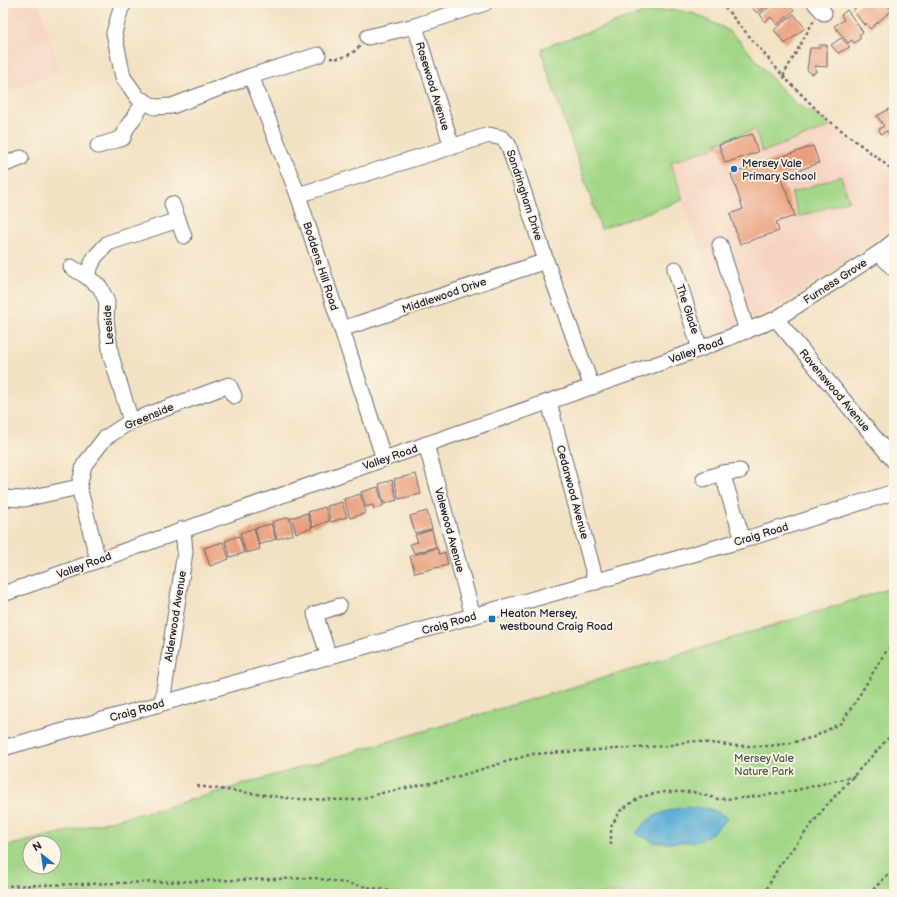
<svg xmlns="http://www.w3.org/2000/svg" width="897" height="897" font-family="'Balsamiq Sans',sans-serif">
	<rect width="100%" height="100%" fill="#fcf5e5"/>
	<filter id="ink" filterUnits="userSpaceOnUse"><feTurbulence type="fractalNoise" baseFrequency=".025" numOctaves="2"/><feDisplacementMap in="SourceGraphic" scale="8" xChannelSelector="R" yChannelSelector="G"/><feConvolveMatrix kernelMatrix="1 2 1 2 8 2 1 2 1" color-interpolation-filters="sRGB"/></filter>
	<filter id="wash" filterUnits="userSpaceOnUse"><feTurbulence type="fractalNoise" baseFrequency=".012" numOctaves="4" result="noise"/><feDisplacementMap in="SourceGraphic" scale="16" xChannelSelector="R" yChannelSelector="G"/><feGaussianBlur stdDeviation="0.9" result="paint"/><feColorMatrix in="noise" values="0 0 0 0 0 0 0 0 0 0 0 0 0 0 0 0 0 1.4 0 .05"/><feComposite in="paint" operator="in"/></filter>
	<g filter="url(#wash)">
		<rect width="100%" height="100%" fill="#f2e2c4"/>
		<!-- built -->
		<g fill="#f5d3c1">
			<path d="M3 3H39L61 72 3 93Z"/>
			<path d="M676 10 695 14 726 29 738 39 776 83 795 103 817 115 830 127 881 163 894 175V226L843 265 791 300 753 318 727 328 683 201 601 229 542 52 543 51 542 48 649 11Z"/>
		</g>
		<!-- green -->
		<g fill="#a3d787" stroke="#627c61" fill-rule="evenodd">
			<path d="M676 10 695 14 726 29 738 39 776 83 795 103 817 115 830 127 762 152 755 130 717 143 718 146 671 162 683 200 601 229 545 63 542 52 543 51 542 48 649 11Z"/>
			<path d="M841 176 849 200 799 217 791 193Z"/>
			<path d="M894 587V894H3V847L163 808 627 671 867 596ZM30 843H54V867H30Z"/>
		</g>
		<!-- water -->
		<path fill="#5aadd5" stroke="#3e6888" d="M686 807 711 809 728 818 716 830 700 841 667 843 655 842 636 834C649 815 663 811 686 807Z"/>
		<g id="blocks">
			<!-- building -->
			<g fill="#e99e7c">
				<path d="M756 3H771L757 13 751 7Z"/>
				<path d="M775 3H783L786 7 789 5 794 11 777 25 771 17 765 22 760 14Z"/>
				<path d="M862 3H869L873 7 880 3H885L892 10 870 29 866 23 864 25 853 10Z"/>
				<path d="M847 10 863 32 859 35 861 38 854 43 852 40 848 43 834 26 844 20 841 15Z"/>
				<path d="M794 14 805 28 785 44 774 30Z"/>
				<path d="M841 38 850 47 838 53 831 45Z"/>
				<path d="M820 45H827V67L815 66 816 72 812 74 807 70 810 48H819Z"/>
				<path d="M891 108 894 113V134L890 136 887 131 881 134 879 129 884 126 877 116Z"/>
				<path d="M752 134 758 152 725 163 719 145Z"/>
				<path d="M813 146 819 163 780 177 785 190 786 189 795 216 776 222 779 231 740 244 730 214 743 209 731 174Z"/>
				<path d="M416 474 421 494 399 499 394 479Z"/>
				<path d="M392 480 397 500 384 504 379 484Z"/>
				<path d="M378 487 383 506 374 509 373 505 366 507 361 492Z"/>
				<path d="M360 494 366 513 350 518 344 499Z"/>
				<path d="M342 502 347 517 331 522 327 506Z"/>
				<path d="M325 507 329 521 313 527 308 512Z"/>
				<path d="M427 511 432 529 415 533 410 516Z"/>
				<path d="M307 513 312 528 296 533 291 518Z"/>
				<path d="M289 517 293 534 277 539 272 522Z"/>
				<path d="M271 524 276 539 259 545 255 528Z"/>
				<path d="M254 528 260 549 246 553 240 533Z"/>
				<path d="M432 530 436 547 414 553 410 544 418 542 415 535Z"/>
				<path d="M239 536 244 553 230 557 225 541Z"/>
				<path d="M223 542 229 559 210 566 204 548Z"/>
				<path d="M437 548 439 554 445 552 448 565 415 573 410 556Z"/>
			</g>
		</g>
	</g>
	<g filter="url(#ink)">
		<use href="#blocks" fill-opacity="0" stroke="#6b656b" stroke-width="1"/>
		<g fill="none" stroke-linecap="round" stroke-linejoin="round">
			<defs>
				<g id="minor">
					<path d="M125 3 121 8 114 33 123 77 138 98 155 107 172 106 251 76 318 55"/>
					<path d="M815 3 824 13"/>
					<path d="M415 26 452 147"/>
					<path d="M368 37 415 26 485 3"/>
					<path d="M251 76 298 195 384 459"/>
					<path d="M98 146 123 138 126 129 145 101"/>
					<path d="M3 165 21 158"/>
					<path d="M298 195 489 135 502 138 508 144 546 261 592 387"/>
					<path d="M172 204 184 236"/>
					<path d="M720 245 747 331"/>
					<path d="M879 253 894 269"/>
					<path d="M71 267 86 276"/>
					<path d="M675 269 700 349"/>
					<path d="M776 319 894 461"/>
					<path d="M342 329 546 261"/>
					<path d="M549 402 596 582"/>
					<path d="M131 421 111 356 106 320 107 302 100 287 86 276 95 257 108 243 178 220"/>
					<path d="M426 444 473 616"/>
					<path d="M722 473 743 540"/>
					<path d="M704 479 722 473 740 471"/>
					<path d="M3 498 24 499 79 487"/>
					<path d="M98 560 79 487 84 465 105 438 131 421 229 385 234 396"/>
					<path d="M3 594 384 459 700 349 776 319 879 253 894 241"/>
					<path d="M329 657 315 614 339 606"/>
					<path d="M162 703 185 552 183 529"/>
					<path d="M3 748 743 540 894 492"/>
				</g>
			</defs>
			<!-- minor casing -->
			<use href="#minor" stroke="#6b656b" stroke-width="17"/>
			<!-- path -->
			<g stroke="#6b656b" stroke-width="2.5" stroke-dasharray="3 3" stroke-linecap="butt">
				<path d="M721 3 783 76 824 117 883 162 894 173"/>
				<path d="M330 58C340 60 353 54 360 46"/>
				<path d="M783 76 814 20"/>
				<path d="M894 691 890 700 894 707"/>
				<path d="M197 786 295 799 356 800 386 792 446 780 532 754 665 746 693 741 737 746H769L791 743 814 737 841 723 856 701 884 654 894 642"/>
				<path d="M611 845V827L620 811 640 797 664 792H693L718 799 745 798 793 791 855 776"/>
				<path d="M3 886 315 878 408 894"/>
				<path d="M764 894 779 866 826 806 894 732"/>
				<path d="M869 894 894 868"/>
			</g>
			<!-- minor -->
			<use href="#minor" stroke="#fff" stroke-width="15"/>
		</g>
	</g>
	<!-- markers -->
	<g fill="#1f6fb2" stroke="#fcf5e5" stroke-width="1.5">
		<circle cx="734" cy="169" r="4"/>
		<rect x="488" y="615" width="8" height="8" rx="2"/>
	</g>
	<g text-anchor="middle" stroke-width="3.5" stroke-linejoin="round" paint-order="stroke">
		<!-- street labels -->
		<g font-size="11" fill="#22223b" stroke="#fcf5e5">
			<text transform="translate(433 86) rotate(73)" y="4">Rosewood Avenue</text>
			<text transform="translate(525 195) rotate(72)" y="4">Sandringham Drive</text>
			<text transform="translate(321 266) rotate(72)" y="4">Boddens Hill Road</text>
			<text transform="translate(835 281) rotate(-33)" y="4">Furness Grove</text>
			<text transform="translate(444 295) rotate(-19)" y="4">Middlewood Drive</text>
			<text transform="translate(688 309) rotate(72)" y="4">The Glade</text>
			<text transform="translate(108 325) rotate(-94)" y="4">Leeside</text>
			<text transform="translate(696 350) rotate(-20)" y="4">Valley Road</text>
			<text transform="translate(835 390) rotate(50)" y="4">Ravenswood Avenue</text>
			<text transform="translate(149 416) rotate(-23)" y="4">Greenside</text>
			<text transform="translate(390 457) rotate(-19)" y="4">Valley Road</text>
			<text transform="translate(573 492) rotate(75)" y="4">Cedarwood Avenue</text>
			<text transform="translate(450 530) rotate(75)" y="4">Valewood Avenue</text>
			<text transform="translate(761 534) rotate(-17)" y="4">Craig Road</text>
			<text transform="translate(84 565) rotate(-20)" y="4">Valley Road</text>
			<text transform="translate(175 616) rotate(-81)" y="4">Alderwood Avenue</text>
			<text transform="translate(449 623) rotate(-16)" y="4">Craig Road</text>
			<text transform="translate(137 710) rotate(-16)" y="4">Craig Road</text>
		</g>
		<!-- poi labels -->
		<g font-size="11" fill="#22223b" stroke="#fcf5e5" text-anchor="start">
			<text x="742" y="167">Mersey Vale<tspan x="742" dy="13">Primary School</tspan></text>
			<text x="500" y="617">Heaton Mersey,<tspan x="500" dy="13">westbound Craig Road</tspan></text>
		</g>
		<!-- park labels -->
		<g font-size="11" fill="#495852" stroke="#fcf5e5">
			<text x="764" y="762">Mersey Vale<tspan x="764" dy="13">Nature Park</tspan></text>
		</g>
	</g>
	<!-- margin -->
	<rect width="897" height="897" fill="none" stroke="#fcf5e5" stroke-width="16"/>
	<!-- north arrow -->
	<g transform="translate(42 855) rotate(330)"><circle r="19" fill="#fcf5e5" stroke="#a5a1a1"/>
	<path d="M0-3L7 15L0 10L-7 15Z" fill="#1f6fb2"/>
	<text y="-6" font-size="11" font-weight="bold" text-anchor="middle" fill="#22223b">N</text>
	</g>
</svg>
